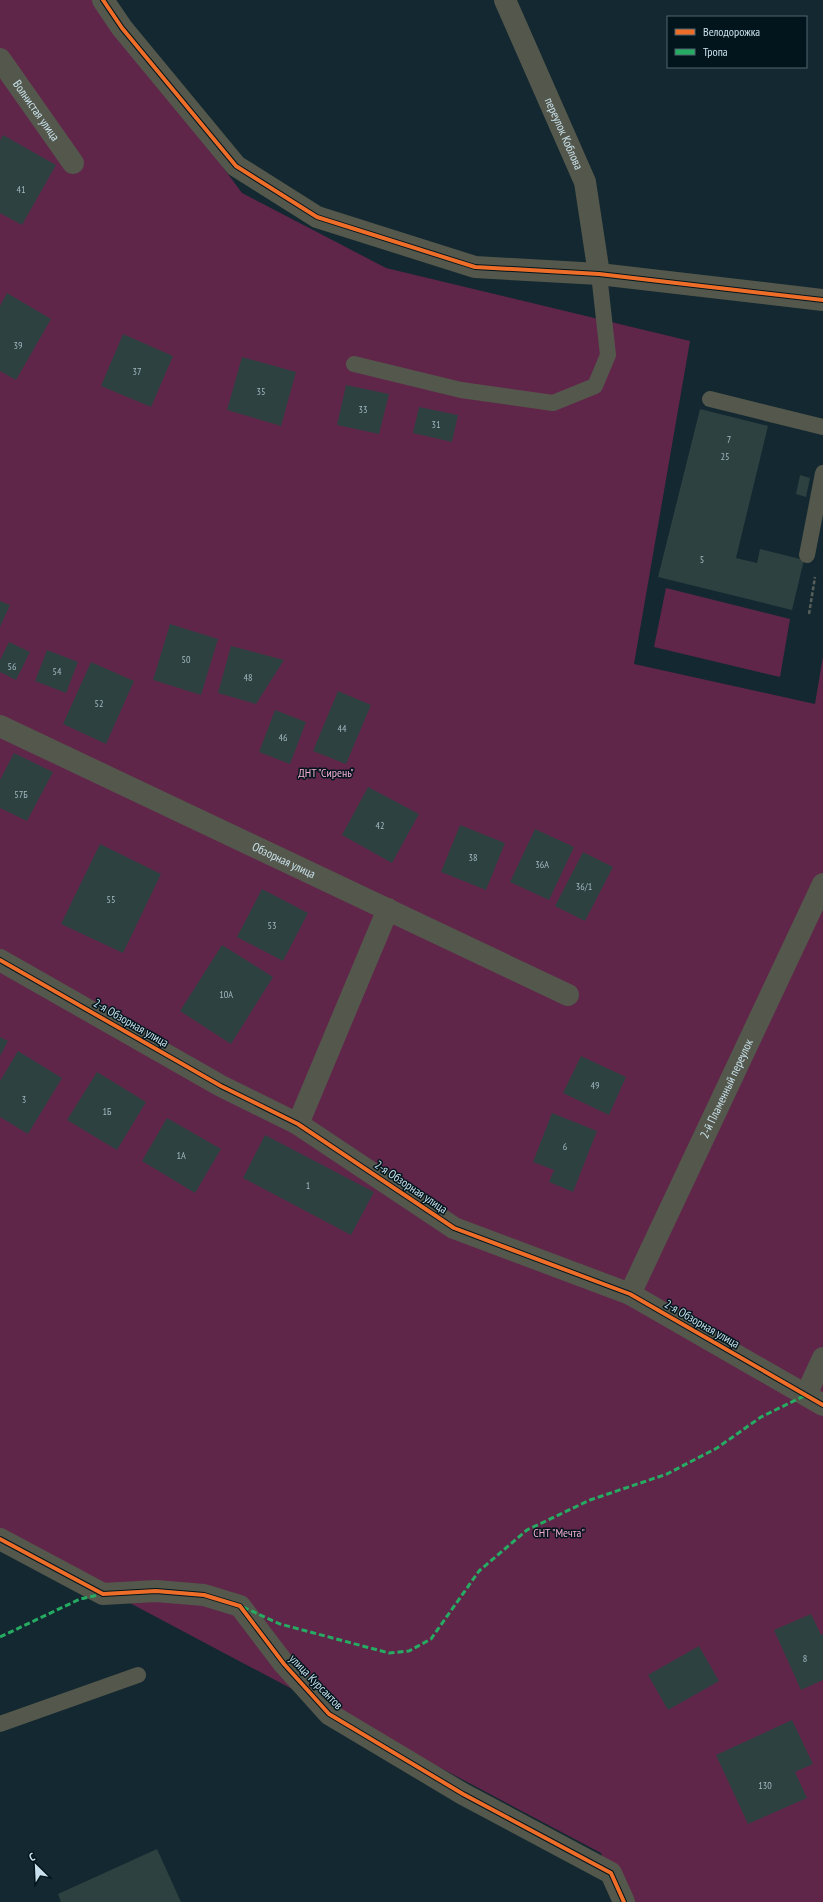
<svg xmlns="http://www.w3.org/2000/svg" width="823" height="1902" font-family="'PT Sans Narrow',sans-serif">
	<rect width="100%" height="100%" fill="#132830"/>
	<!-- green -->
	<g fill="#60264a">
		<path d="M0 0H99L242 193 386 268 690 341 634 664 815 704 823 656V1902H622L601 1853 0 1534Z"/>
		<path d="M666 588 790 619 780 677 654 647Z"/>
	</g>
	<!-- building -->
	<g fill="#2d4140">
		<path d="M3 135 56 165 22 225 0 213V141Z"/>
		<path d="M7 293 51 319 16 380 0 371V306Z"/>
		<path d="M123 334 173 356 151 407 101 386Z"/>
		<path d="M242 357 296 372 281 426 227 410Z"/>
		<path d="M346 385 389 394 379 434 337 425Z"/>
		<path d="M419 407 458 415 452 442 413 433Z"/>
		<path d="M700 409 768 426 736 558 757 563 760 549 804 560 792 610 658 577Z"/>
		<path d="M800 475 810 478 806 497 796 494Z"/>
		<path d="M0 601 10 605 0 627Z"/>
		<path d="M170 624 218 639 201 695 153 680Z"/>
		<path d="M9 642 30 652 16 680 0 672V660Z"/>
		<path d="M231 646 284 660 256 704 218 693Z"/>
		<path d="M47 650 78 662 66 693 35 681Z"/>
		<path d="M91 662 134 681 106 744 63 724Z"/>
		<path d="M338 691 371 705 346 764 313 751Z"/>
		<path d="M275 710 306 722 290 764 259 752Z"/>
		<path d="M14 753 53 772 27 821 0 808V780Z"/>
		<path d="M368 787 419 814 392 863 342 835Z"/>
		<path d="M460 825 505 843 486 890 441 872Z"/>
		<path d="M535 829 574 847 549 900 510 882Z"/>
		<path d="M100 844 161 874 123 953 61 924Z"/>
		<path d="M583 852 613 867 585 921 555 906Z"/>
		<path d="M262 889 308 913 283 961 237 937Z"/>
		<path d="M222 945 273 977 231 1044 180 1011Z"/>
		<path d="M0 1037 8 1041 0 1056Z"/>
		<path d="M18 1051 62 1078 28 1134 0 1117V1081Z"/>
		<path d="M581 1056 626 1077 609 1115 563 1093Z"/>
		<path d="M97 1072 146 1102 117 1150 67 1120Z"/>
		<path d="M552 1113 597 1131 573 1192 549 1182 554 1170 533 1162Z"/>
		<path d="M167 1118 221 1149 195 1193 142 1161Z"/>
		<path d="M265 1135 374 1192 351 1235 243 1178Z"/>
		<path d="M811 1614 821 1635 823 1634V1680L801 1690 774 1630Z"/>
		<path d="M699 1646 719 1681 668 1710 648 1675Z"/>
		<path d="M792 1720 813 1764 795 1772 807 1798 748 1824 716 1755Z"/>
		<path d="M157 1849 181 1902H61L58 1894Z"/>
	</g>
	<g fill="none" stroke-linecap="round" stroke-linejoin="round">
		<!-- path -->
		<path stroke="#585f5a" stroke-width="2.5" stroke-dasharray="4 2" stroke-linecap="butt" d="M809 614 815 577"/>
		<!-- lane -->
		<g stroke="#54574b" stroke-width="16">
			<path d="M354 364 461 390 553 403 595 386 608 355 599 274"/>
			<path d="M710 399 823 427"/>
			<path d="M807 555 823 473"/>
			<path d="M0 1724 138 1675"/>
		</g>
		<!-- street -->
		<g stroke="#54574b" stroke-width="22">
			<path d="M103 0 122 28 236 166 317 217 475 267 599 274 823 300"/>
			<path id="s1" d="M505 0 585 182 599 274"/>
			<path id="s2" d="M0 59 73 163"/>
			<path id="s3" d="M0 726 568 995"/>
			<path d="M0 960 221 1086 298 1124 454 1228 630 1294 823 1405"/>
			<path d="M298 1124 388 909"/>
			<path id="s4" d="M630 1294 823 884"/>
			<path d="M806 1395 823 1358"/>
			<path d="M0 1539 103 1594 156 1591 204 1595 240 1606 284 1664 329 1714 463 1794 611 1873 624 1902"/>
		</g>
		<!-- quiet -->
		<g stroke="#26ab63" stroke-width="3" stroke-dasharray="6 3" stroke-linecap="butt">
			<path d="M243 1607 280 1624 389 1653 409 1651 431 1639 479 1571 527 1530 590 1500 667 1474 717 1448 761 1417 806 1395"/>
			<path d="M0 1637 80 1599 103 1594"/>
		</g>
		<defs>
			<g id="cycleway">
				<path d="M103 0 122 28 236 166 317 217 475 267 599 274 823 300"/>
				<path d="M0 960 221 1086 298 1124 454 1228 630 1294 823 1405"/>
				<path d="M0 1539 103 1594 156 1591 204 1595 240 1606 284 1664 329 1714 463 1794 611 1873 624 1902"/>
			</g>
		</defs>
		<!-- cycleway casing -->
		<use href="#cycleway" stroke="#02151d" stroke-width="6"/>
		<!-- cycleway -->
		<use href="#cycleway" stroke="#ee6e29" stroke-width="4"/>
	</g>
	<g text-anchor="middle" stroke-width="3" stroke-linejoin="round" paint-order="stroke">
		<!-- number labels -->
		<g font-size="10" fill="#a1b9c1">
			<text x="21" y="193">41</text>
			<text x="18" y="349">39</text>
			<text x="137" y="375">37</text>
			<text x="261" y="395">35</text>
			<text x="363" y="413">33</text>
			<text x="436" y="428">31</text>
			<text x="729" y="443">7</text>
			<text x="725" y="460">25</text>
			<text x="702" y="563">5</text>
			<text x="186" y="663">50</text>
			<text x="12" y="670">56</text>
			<text x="57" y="675">54</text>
			<text x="248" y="681">48</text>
			<text x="99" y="707">52</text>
			<text x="342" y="732">44</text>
			<text x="283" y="741">46</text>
			<text x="21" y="798">57Б</text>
			<text x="380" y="829">42</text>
			<text x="473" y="861">38</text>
			<text x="542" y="868">36А</text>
			<text x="584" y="890">36/1</text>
			<text x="111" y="903">55</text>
			<text x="272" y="929">53</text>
			<text x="226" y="998">10А</text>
			<text x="595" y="1089">49</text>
			<text x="24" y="1103">3</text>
			<text x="107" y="1115">1Б</text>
			<text x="565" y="1150">6</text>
			<text x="181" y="1159">1А</text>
			<text x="308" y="1189">1</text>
			<text x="805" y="1662">8</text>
			<text x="765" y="1789">130</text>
		</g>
		<!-- street labels -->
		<g font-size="12" fill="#c8e1ec" stroke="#02151d">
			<text dy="4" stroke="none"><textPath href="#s2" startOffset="63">Волнистая улица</textPath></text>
			<text dy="4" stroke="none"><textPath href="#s1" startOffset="146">переулок Коблова</textPath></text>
			<text dy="4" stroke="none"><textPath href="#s3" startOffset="314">Обзорная улица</textPath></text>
			<text transform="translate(131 1023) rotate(30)" y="4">2-я Обзорная улица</text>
			<text dy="4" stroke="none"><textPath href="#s4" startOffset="227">2-й Пламенный переулок</textPath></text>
			<text transform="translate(411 1187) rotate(34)" y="4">2-я Обзорная улица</text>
			<text transform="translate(702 1324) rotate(30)" y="4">2-я Обзорная улица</text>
			<text transform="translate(316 1682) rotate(46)" y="4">улица Курсантов</text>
		</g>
		<!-- park labels -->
		<g font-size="12" fill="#f4abd0" stroke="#02151d">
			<text x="326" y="777">ДНТ "Сирень"</text>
			<text x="559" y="1537">СНТ "Мечта"</text>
		</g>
	</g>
	<!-- legend -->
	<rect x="667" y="16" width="140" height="52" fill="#02151d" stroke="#516770"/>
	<rect x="675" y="29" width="20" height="6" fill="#ee6e29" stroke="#516770"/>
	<text x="703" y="36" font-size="12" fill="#c8e1ec">Велодорожка</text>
	<rect x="675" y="49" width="20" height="6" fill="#26ab63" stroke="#516770"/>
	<text x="703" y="56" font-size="12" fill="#c8e1ec">Тропа</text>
	<!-- north arrow -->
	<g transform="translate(36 1866) rotate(336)" stroke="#02151d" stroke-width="3" paint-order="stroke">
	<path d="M0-3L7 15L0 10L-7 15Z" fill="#c8e1ec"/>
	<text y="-6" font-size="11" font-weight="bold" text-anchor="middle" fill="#c8e1ec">С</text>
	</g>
</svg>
